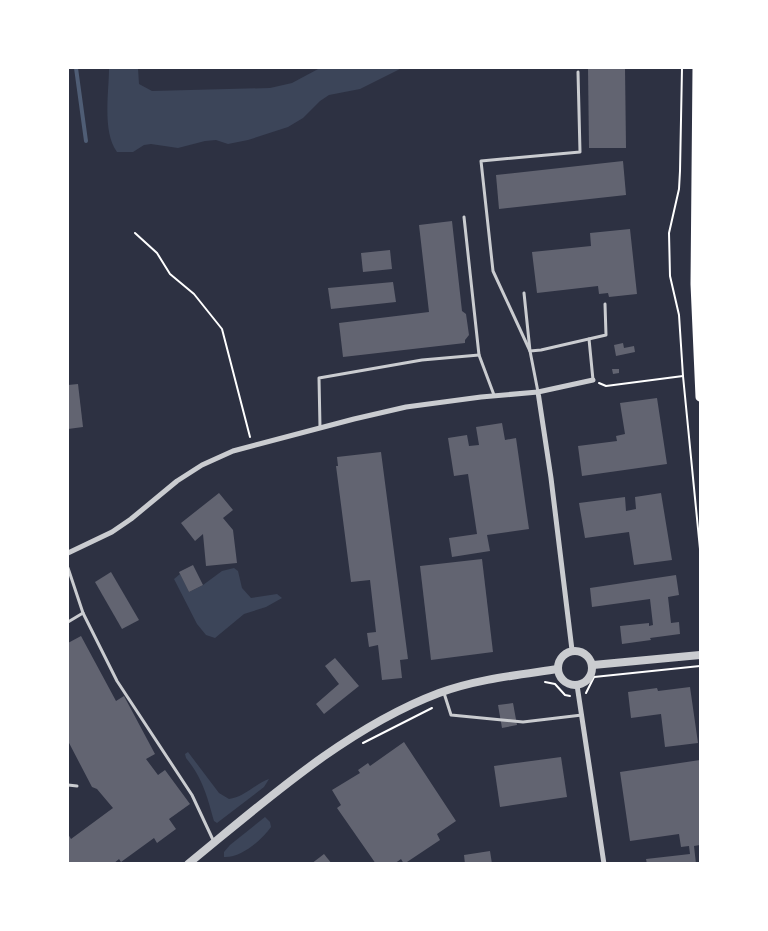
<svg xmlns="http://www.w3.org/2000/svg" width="768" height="931" font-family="'Noto Sans',sans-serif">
	<rect width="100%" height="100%" fill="#2d3142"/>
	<!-- green -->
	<g fill="#3c4559">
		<path d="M109 68H138L139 84 152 91 270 88 292 83 320 68H402L360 89 329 95 320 101 303 118 288 127 248 140 228 144 216 140 205 141 178 148 151 144 144 145 133 152H117C102 131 109 93 109 68Z"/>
		<path d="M234 568 238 571 242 588 251 598 277 594 282 598 266 607 244 614 215 638 206 635 197 624 174 579 180 574 189 592 203 585 222 571Z"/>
		<path d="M188 752 219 793 229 799C243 798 255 784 269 779L264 787 217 823 214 821C207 796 203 779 186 758L185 754Z"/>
		<path d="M265 817 270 822 271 827C262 840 241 858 224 857V852L230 845Z"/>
	</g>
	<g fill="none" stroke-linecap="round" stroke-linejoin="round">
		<!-- stream -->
		<path stroke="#4f5d75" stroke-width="4" d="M76 68 86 141"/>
	</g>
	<!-- building -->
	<g fill="#626471">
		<path d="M588 68H625L626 148H589Z"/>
		<path d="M623 161 626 195 499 209 496 175Z"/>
		<path d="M452 221 462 311 466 314 469 335 465 340V343L343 357 339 323 429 312 419 225Z"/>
		<path d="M630 229 637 294 609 297 608 293 599 294 598 286 537 293 532 252 591 246 590 233Z"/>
		<path d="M390 250 392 269 363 272 361 253Z"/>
		<path d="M393 282 396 302 331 309 328 288Z"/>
		<path d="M623 343 624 348 634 346 635 352 616 356 614 345Z"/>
		<path d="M612 369H619V373L613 374Z"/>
		<path d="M78 384 83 427 68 429V385Z"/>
		<path d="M657 398 667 464 582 476 578 446 617 441 616 436 625 434 620 403Z"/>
		<path d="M502 423 505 440 516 438 529 529 487 535 490 551 452 557 449 538 477 534 468 474 454 476 448 438 467 435 469 446 479 445 476 427Z"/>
		<path d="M381 452 408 659 400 660 402 678 382 680 378 645 369 647 367 633 376 632 370 580 351 582 336 466H338L337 457Z"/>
		<path d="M219 493 233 510 223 518 233 530 237 563 206 566 203 534 195 541 181 523Z"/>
		<path d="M661 493 672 560 634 565 629 532 585 538 579 503 625 497 626 511 636 509 635 497Z"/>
		<path d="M482 559 493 652 431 660 420 566Z"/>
		<path d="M193 565 203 585 189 592 179 572Z"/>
		<path d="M111 572 139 620 122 629 95 582Z"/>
		<path d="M676 575 679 595 668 597 671 623 679 622 680 634 650 638 651 640 622 644 620 626 649 623V626L653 625 650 599 592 607 590 588Z"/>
		<path d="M81 636 116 701 124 696 155 754 146 759 158 775 165 770 190 804 169 819 176 829 157 843 154 838 121 862 119 859 113 864H68V834L71 839 113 808 97 789 92 787 68 741V690L69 689 68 686V643Z"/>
		<path d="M335 658 359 686 324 714 316 704 339 684 325 666Z"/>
		<path d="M690 687 698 743 665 747 661 714 631 718 628 692 657 688 658 691Z"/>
		<path d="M513 703 517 725 502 728 498 705Z"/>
		<path d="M404 742 456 821 437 834 440 840 404 864 401 859 394 864H376L337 808 341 805 332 790 360 773 358 770 368 763 370 766Z"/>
		<path d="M561 757 567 797 500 807 494 766Z"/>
		<path d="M700 760V845L694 846 696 864H647L646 859 690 854 689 846 681 847 679 834 630 841 620 772Z"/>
		<path d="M490 851 492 864H465L464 855Z"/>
		<path d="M324 854 332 864H311Z"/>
	</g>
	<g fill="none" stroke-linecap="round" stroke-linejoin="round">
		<!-- path -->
		<g stroke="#fff" stroke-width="2">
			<path d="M682 68 680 171 679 189 669 233 670 276 679 315 683 376 700 549"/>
			<path d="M135 233 157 253 170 274 194 294 222 329 250 437"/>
			<path d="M599 383 606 386 683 376"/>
			<path d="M545 682 555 684 565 695 570 696"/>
			<path d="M586 693 594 677 700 666"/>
			<path d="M363 743 432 708"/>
		</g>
		<!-- service -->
		<g stroke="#caccd0" stroke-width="3">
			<path d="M578 72 580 152 481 161 493 271 530 351 541 350 606 335 605 304"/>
			<path d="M464 217 479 355 494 395"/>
			<path d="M524 293 530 351 538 392"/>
			<path d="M589 339 593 380"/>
			<path d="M320 427 319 378 422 360 479 355"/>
			<path d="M68 568 83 613 117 681 192 795 214 842"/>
			<path d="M68 622 83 613"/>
			<path d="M444 693 451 715 523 722 582 715"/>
			<path d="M68 785 77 786"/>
		</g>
		<!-- minor -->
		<g stroke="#caccd0" stroke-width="5">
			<path d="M68 553 112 532 131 519 177 481 202 465 233 451 354 419 406 407 481 397 538 392"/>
			<path d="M572 650 551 478 538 392 593 380"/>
			<path d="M577 685 604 864"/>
		</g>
		<!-- tertiary -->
		<g stroke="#caccd0" stroke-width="8">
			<circle cx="575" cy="668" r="17"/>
			<path d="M593 665 700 655"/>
			<path d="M188 864C264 802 346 728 439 693 477 679 518 675 558 669"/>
		</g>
		<!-- secondary -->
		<path stroke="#fff" stroke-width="9" d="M697 68 695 284 700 397"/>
	</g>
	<!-- border -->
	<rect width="768" height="931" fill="none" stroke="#ffffff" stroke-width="138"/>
</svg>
